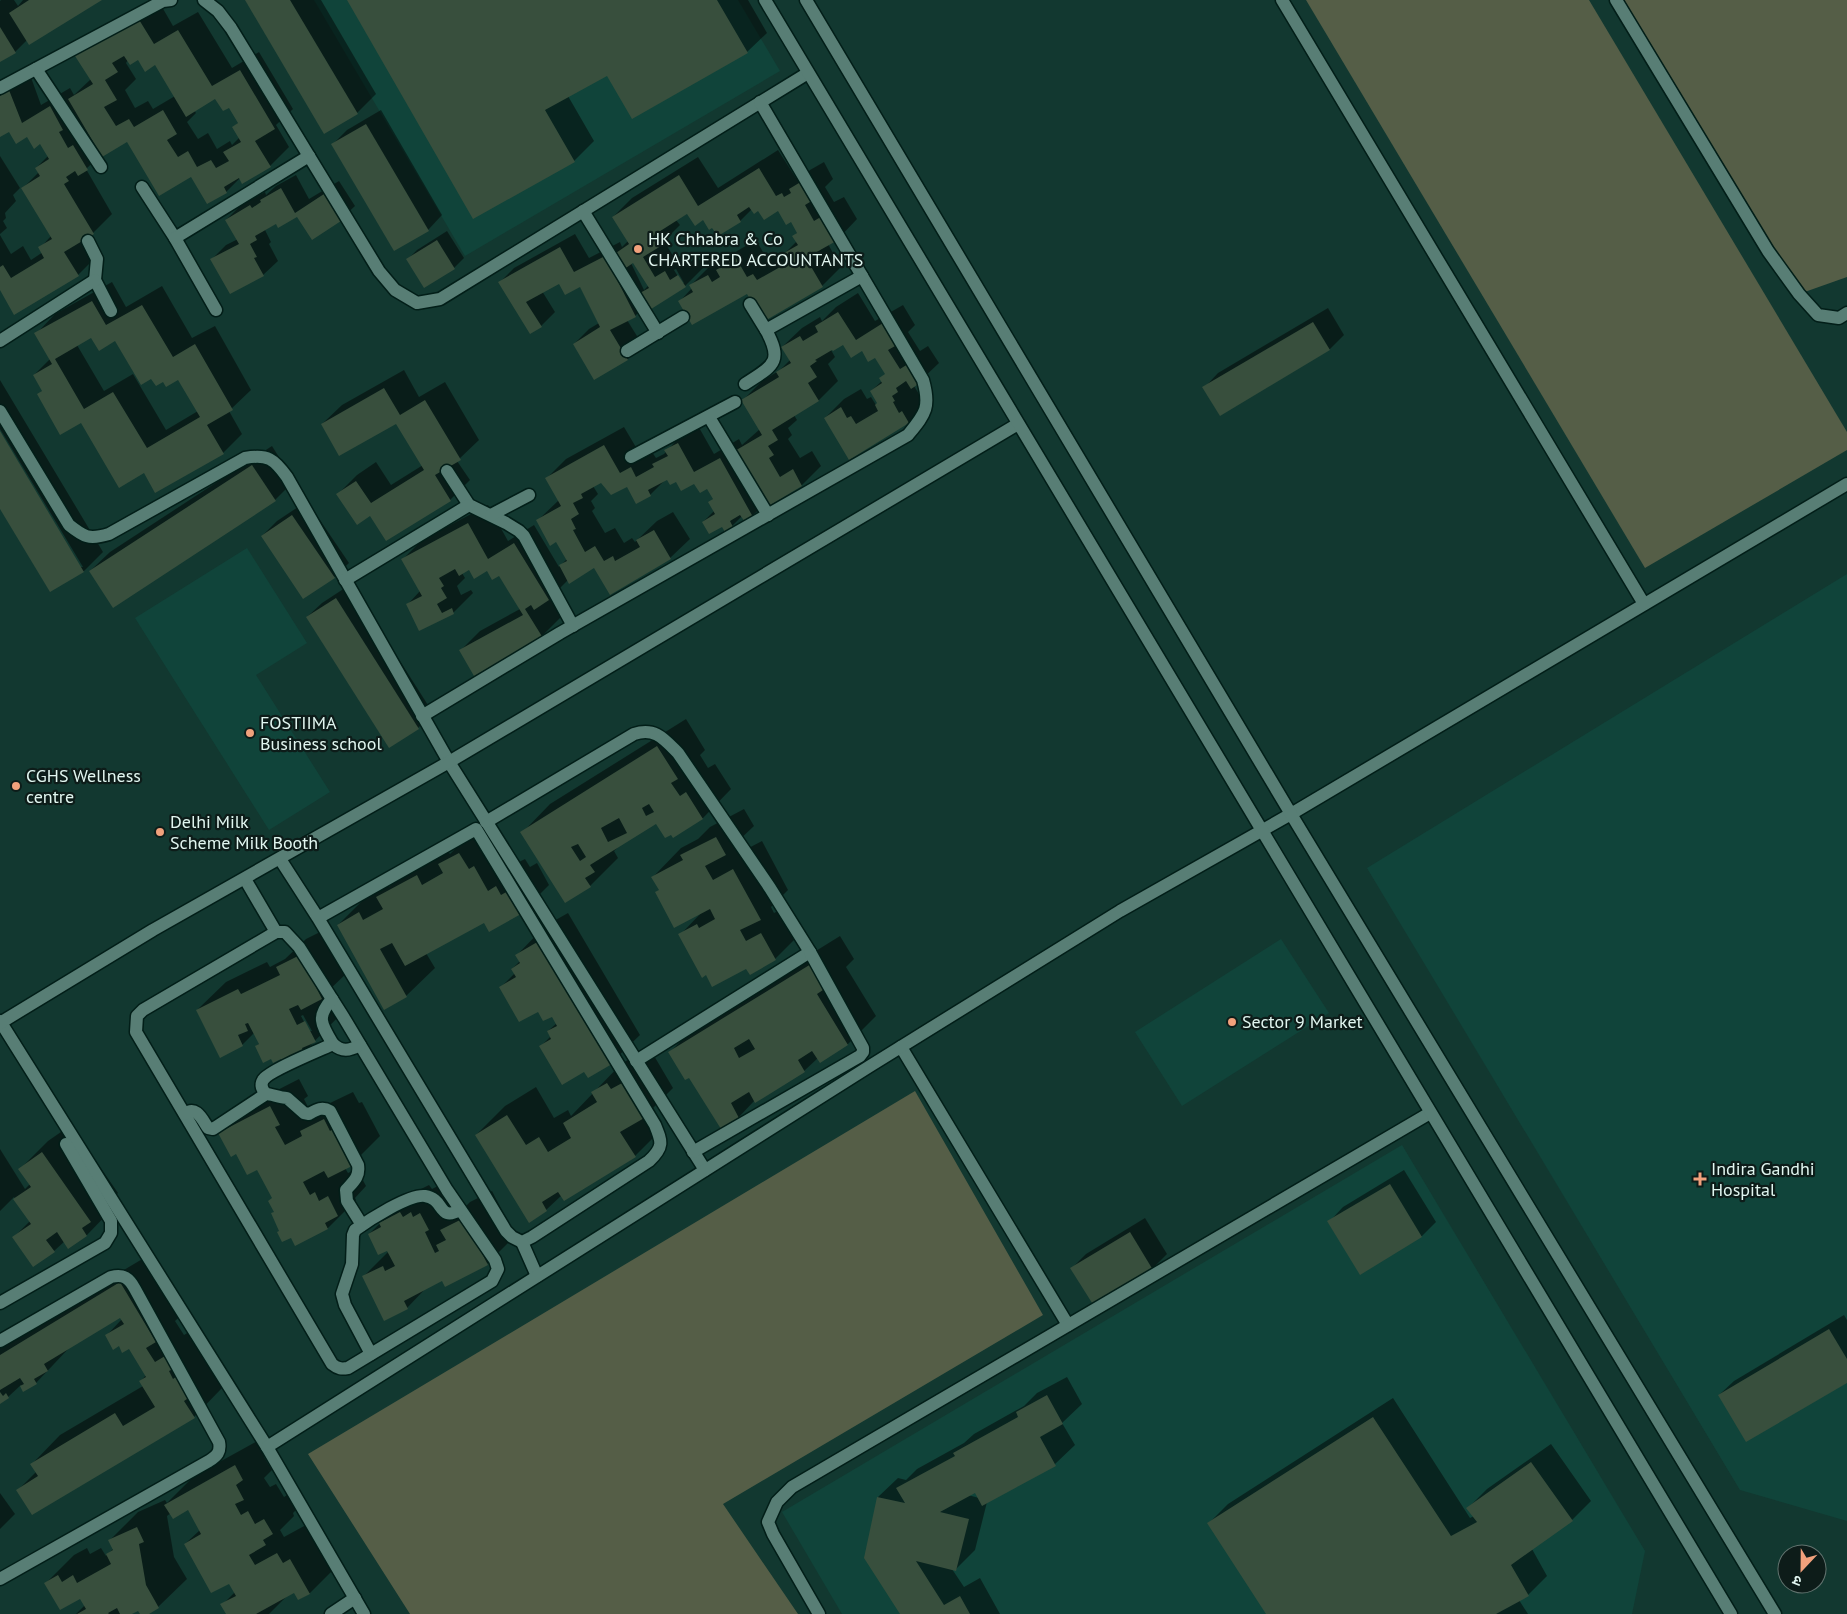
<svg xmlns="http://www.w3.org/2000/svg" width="1847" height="1614" font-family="'PT Sans','Noto Sans Devanagari',sans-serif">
	<rect width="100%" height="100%" fill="#123830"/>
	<!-- built -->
	<g fill="#10443a">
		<path d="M314 0H738L780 71 465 256Z"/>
		<path d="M247 548 307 643 256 675 330 792 269 830 135 618Z"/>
		<path d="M1847 574V1521L1740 1490 1367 868Z"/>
		<path d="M1281 939 1329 1013 1182 1106 1135 1032Z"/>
		<path d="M1402 1145 1645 1551 1632 1614H842L782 1512Z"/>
	</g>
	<!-- green -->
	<g fill="#555e47">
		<path d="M1306 0H1589L1847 432V450L1645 568Z"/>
		<path d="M1618 0H1847V277L1799 294Z"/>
		<path d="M915 1091 1043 1315 723 1504 798 1614H410L308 1454Z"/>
	</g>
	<!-- shadow -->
	<g fill="#0007" fill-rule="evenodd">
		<path d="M1 0H14L18 6 23 0H99L27 40 15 52 0 61V1Z"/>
		<path d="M158 0 173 26 198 12 232 68 259 52 293 109 276 125 289 147 270 166 240 178 226 192 208 203 192 176 127 141 102 154 86 169 112 214 93 233 86 237 97 256 78 275 0 288V235L11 254 23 246 31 260 43 252 40 248 51 236 23 188 39 172 36 168 48 156 40 143 27 136 9 130 0 135V93L29 72 41 105 70 88 74 95 91 79 77 56 96 37ZM139 59 155 64 175 96 153 109 148 101 135 108 125 90 136 79 126 63 128 60ZM216 97 230 106 239 122 234 127 240 137 232 145 230 141 217 149 208 133 198 139 187 122 196 113 194 110Z"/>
		<path d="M246 0H321L376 94 357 113Z"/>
		<path d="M350 0H748L767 33 747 52 607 74 568 96 594 141 574 161Z"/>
		<path d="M381 110 442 215 428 230 333 144 347 130Z"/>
		<path d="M778 150 796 178 802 174 803 177 810 170 824 162 833 179 825 187 834 202 844 197 857 219 838 239 828 244 841 267 822 286 747 292 680 301 692 288 691 285 710 266 728 256 729 259 737 251 756 240 767 259 773 255 777 261 787 256 785 253 797 241 794 236 798 232 791 220 778 209H752L740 221 712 226 703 219 688 213 676 220 680 225 664 241 675 259 685 253 690 262 698 257 704 267 685 286 646 305 635 316 627 320 642 344 628 359 595 378 574 344 589 329 599 323 580 286 560 282 542 291 555 312 541 326 500 282 514 268 575 234 589 258 620 242 622 247 628 241 613 217 632 198 698 157 718 188ZM634 262 649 285 644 290 631 263ZM676 269 684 283H682L674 270Z"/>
		<path d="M0 156 20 188 13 195 16 201 5 213 6 218 3 221 7 228 0 234Z"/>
		<path d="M296 175 309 199 339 181 355 206 340 220 297 216 277 223 265 230 271 242 269 244 278 261 263 275 212 259 226 245 238 239 226 220 241 205 265 192 266 195 276 186Z"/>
		<path d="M447 231 464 258 454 268 425 286 408 259 417 250Z"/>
		<path d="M112 282 126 307 162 286 192 338 215 326 251 390 229 411 242 434 223 453 144 471 82 421 39 394 43 390 34 375 50 359 36 334 55 314ZM92 336 116 339 164 380 178 379 198 411 166 430 133 374 104 391 77 345Z"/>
		<path d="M858 293 875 321 903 305 915 325 908 332 920 351 928 346 939 363 919 382 914 386 919 394 922 393 928 403 909 422 850 458 825 418 844 399 861 389 867 399 871 397 876 405 879 403 871 391 882 381 886 373 875 356 862 349 843 344 831 350 835 357 828 364 838 381 819 400 794 415 797 420 788 428 792 435 788 439 800 458 812 451 821 466 802 485 768 506 766 503 752 516H742L732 526 703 522 714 511 709 503 714 498 707 488 695 482 667 478 650 495 627 485 601 481 593 486 598 494 591 501 595 508 592 511 605 533 615 528 624 543 632 538 635 542 657 521 673 512 690 539 670 558 595 566 568 580 550 598 561 617 542 636 461 650 480 631 520 609 499 575 487 569H470L462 573 465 578 457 586 461 595 471 590 473 593 454 612 420 629 408 604 420 591 403 559 422 540 488 505 508 541 534 525 559 567 567 559 557 541 537 521 559 500 547 478 566 459 624 427 640 454 650 449 656 458 664 454 685 431 697 424 714 454 739 439 742 445 760 429 743 400 762 381 780 370 790 360 782 347 802 328 820 317 822 321 836 307Z"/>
		<path d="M1328 308 1344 335 1330 349 1220 415 1204 388 1218 373Z"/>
		<path d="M404 370 419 397 445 382 479 440 457 461 470 480 450 500 386 539 370 514 338 494 357 475 376 462 391 485 423 465 397 422 322 424 342 405Z"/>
		<path d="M0 380 103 552 84 571 50 591 0 507V434L80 567H83L0 429Z"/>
		<path d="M272 446 294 481 275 500 90 571 110 552Z"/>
		<path d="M307 501 349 563 334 577 262 536 277 521Z"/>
		<path d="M351 584 433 713 418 728 389 746 307 617 322 603Z"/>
		<path d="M686 719 705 750 700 755 708 768 715 764 731 789 703 818 673 836 657 822 620 845 614 851 618 858 590 886 522 833 550 804Z"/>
		<path d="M744 809 754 826 736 843 741 852 762 841 788 890 771 907 774 913 789 905 803 931 775 959 747 967 680 935 701 913 660 890 653 877 681 848 698 839 710 827Z"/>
		<path d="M488 825 517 863 525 859 530 867 537 863 549 885 521 913 484 921 426 953 435 968 406 996 338 925 366 897 388 885 389 887 406 869 445 847 450 854 468 836Z"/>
		<path d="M568 913 640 1035 611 1063 585 1070 541 1046 551 1036 548 1031 557 1023 552 1015 539 1010 501 987 515 973 512 969 520 961 517 955 545 926Z"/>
		<path d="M328 928 350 970 324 995 343 1012 304 1052 282 1058H271L256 1046 260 1043 255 1032 242 1045 197 1010 226 982 267 962 270 967 285 959 306 939ZM303 1015 312 1031H309L301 1016Z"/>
		<path d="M840 936 854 959 846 967 876 1016 848 1044 820 1061 818 1058 804 1071 755 1100 739 1117 721 1128 689 1076 670 1052 698 1024Z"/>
		<path d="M653 1054 673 1088 652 1109 663 1128 635 1156 562 1195 546 1210 476 1135 505 1106 536 1087 554 1118 568 1110 571 1116 621 1064 636 1055Z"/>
		<path d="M299 1079 308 1096 304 1099 313 1117 319 1114 330 1103 353 1092 359 1103 362 1102 380 1136 351 1165 345 1168 348 1173 357 1169 366 1186 355 1198 356 1200 328 1228 296 1244 291 1236 280 1230 273 1197 258 1168 236 1153 220 1134 248 1105Z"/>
		<path d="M71 1125 118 1193 111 1200 115 1206 87 1235 69 1247 65 1241 54 1251 14 1237 30 1221 14 1197 0 1211V1149L25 1189 30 1184 20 1169 48 1141Z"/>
		<path d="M1404 1170 1436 1222 1422 1236 1361 1273 1329 1222 1343 1207Z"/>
		<path d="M429 1185 432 1189 440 1185 458 1214 470 1202 492 1191 515 1236 487 1264 443 1280 427 1287 407 1308 363 1277 389 1251 369 1234 409 1195Z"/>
		<path d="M1145 1218 1167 1254 1152 1269 1072 1268 1086 1254Z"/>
		<path d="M149 1255 184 1313 175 1321 184 1335 194 1329 218 1368 213 1373 222 1388 194 1417 18 1490 37 1471 32 1464 60 1435 143 1386 141 1381 146 1375 129 1347 119 1345 106 1336 122 1319 121 1316 71 1346 36 1383 24 1390 21 1385 8 1397 0 1402V1344Z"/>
		<path d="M1844 1315 1847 1320V1381L1719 1395 1734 1381Z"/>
		<path d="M1067 1377 1082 1404 1062 1423 1075 1445 1055 1464 987 1502 975 1550 956 1569H952L964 1587 980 1578 1000 1614H901L878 1497 898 1478 906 1480 917 1469 964 1443 974 1434 1024 1406 1037 1393ZM975 1491 979 1498 968 1495Z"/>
		<path d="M1393 1398 1470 1518 1474 1516 1468 1508 1487 1489 1551 1444 1591 1501 1572 1520 1532 1549 1547 1576 1528 1595 1519 1600 1528 1614H1268L1209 1523 1228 1504Z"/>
		<path d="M263 1438 271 1451 264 1457 272 1470 264 1478 270 1487 276 1484 284 1497 293 1491 301 1505 293 1513 294 1516 280 1530 284 1537 306 1525 311 1536 319 1532 338 1565 310 1593 299 1599 295 1592 287 1596 269 1614H227L222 1605 235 1592 229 1582 185 1544 200 1530 188 1509 171 1513 167 1516 174 1557 187 1579 158 1607 147 1614H141L139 1609 131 1614H76L85 1605 81 1597 46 1583 74 1555 87 1548 90 1554 101 1548 106 1556 114 1548 110 1540 138 1512 165 1500 167 1503 194 1476Z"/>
		<path d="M0 1493 15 1514 0 1529Z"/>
	</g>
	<!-- building -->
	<g fill="#384f3d" fill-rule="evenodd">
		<path d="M29 0H102L29 45 9 13Z"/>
		<path d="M245 0H290L358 114 324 134Z"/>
		<path d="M347 0H717L748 53 632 119 607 76 545 110 575 162 473 219Z"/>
		<path d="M138 18 154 44 178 30 212 86 240 70 275 129 255 141 271 167 242 184 239 178 224 187 227 193 207 204 191 177 159 196 127 142 102 157 68 99 93 84 75 56ZM124 56 130 65 138 60 145 72 155 65 186 117 215 99 223 111 229 108 238 123 232 127 241 142 223 152 229 161 216 168 211 160 197 167 188 151 178 157 167 140 177 134 163 110 134 127 129 119 116 126 104 107 117 100 105 80 118 72 112 63Z"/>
		<path d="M0 27 16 53 0 62Z"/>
		<path d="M9 90 22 123 50 106 63 130 59 132 68 148 73 145 88 170 78 176 75 171 66 177 69 181 64 184 94 234 64 252 79 276 14 315 0 290V267L3 265 11 278 44 258 38 247 52 239 21 188 40 176 35 168 49 159 40 144 34 149 27 137 16 144 9 132 0 137V96Z"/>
		<path d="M366 124 429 231 394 251 331 144Z"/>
		<path d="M759 168 776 196 782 193 784 197 791 193 789 189 804 180 815 199 805 205 814 221 824 215 838 240 806 258 823 287 763 322 747 294 692 325 678 301 693 292 689 285 708 275 712 282 720 277 716 270 736 258 747 277 753 274 757 280 789 262 784 253 798 245 792 236 797 233 791 222 786 225 778 211 764 220 758 211 754 214 749 207 737 215 741 222 718 236 712 228 709 230 703 220 695 226 687 214 654 235 661 246 643 257 655 277 665 271 670 280 678 275 686 287 648 311 638 294 649 288 633 263 623 270 613 255 629 244 612 217 679 175 698 206Z"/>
		<path d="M281 188 295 213 324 194 341 221 312 240 297 217 278 228 276 224 255 236 257 240 250 244 257 257 254 258 264 276 230 294 210 259 239 244 225 220 250 205 252 208 261 202 260 200Z"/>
		<path d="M437 240 455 269 424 288 406 259Z"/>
		<path d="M560 247 574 272 605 256 636 317 610 330 628 360 594 380 573 344 600 327 580 287 565 295 559 284 526 302 542 327 530 334 498 282Z"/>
		<path d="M92 301 106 325 142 305 173 357 195 344 233 410 207 425 224 454 155 493 144 473 119 488 81 423 60 435 37 394 42 391 33 375 52 364 34 333ZM91 338 99 351 115 341 141 385 151 379 156 386 163 382 166 387 178 380 200 417 147 448 113 392 84 409 55 359Z"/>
		<path d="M838 312 856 340 883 323 897 345 888 350 900 369 908 364 920 383 911 389 906 381 896 388 898 392 892 396 895 401 893 402 899 413 902 411 909 423 849 460 824 418 841 407 847 418 851 416 856 424 878 411 875 405 877 403 870 391 882 383 879 378 885 374 875 358 868 362 862 351 851 358 843 345 833 351 832 350 815 360 817 361 810 366 817 377 808 383 819 401 772 430 778 440 768 446 774 455 769 458 780 477 793 469 802 486 767 507 733 452 762 435 741 400 779 377 776 372 791 363 781 347 800 336 803 341 818 332 815 326Z"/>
		<path d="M1313 322 1330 350 1220 416 1202 387Z"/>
		<path d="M384 388 400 415 425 400 461 460 435 475 451 501 386 541 370 516 357 525 336 494 356 481 371 503 424 470 396 424 339 456 321 424Z"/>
		<path d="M0 431 84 572 50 592 0 509Z"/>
		<path d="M678 443 694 472 720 458 753 517 745 522 740 515 730 521 733 527 725 532 722 527 709 534 702 522 715 514 708 502 713 499 707 489 700 493 694 484 681 491 676 482 670 485 667 480 648 490 651 496 636 504 627 487 611 495 601 483 581 494 583 498 573 503 579 514 571 519 576 529 573 530 585 552 595 546 604 561 613 556 615 561 640 547 636 540 654 530 671 559 610 595 594 568 569 584 559 565 567 561 556 542 550 546 536 520 561 506 545 478 604 445 620 473 631 467 636 477 654 467 652 464 668 456 664 450Z"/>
		<path d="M252 465 276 501 113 608 89 571Z"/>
		<path d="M292 515 335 578 303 599 261 536Z"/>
		<path d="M468 523 488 559 514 543 549 600 534 610 531 605 525 609 543 638 474 676 459 650 523 615 499 576 492 580 487 571 474 579 469 570 459 576 455 569 439 578 444 586 441 588 447 598 437 604 442 613 452 608 454 614 419 631 406 604 422 596 401 559Z"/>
		<path d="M336 598 419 729 389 748 306 617Z"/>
		<path d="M657 746 678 779 671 783 680 796 686 792 703 819 673 838 671 835 665 838 656 824 590 865 595 872 585 878 591 887 565 903 520 832ZM649 804 654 812 646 816 642 808ZM619 818 627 833 608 842 601 828ZM578 844 586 857 580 861 571 847Z"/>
		<path d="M716 837 726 855 705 866 713 880 733 869 761 920 740 930 746 941 761 933 776 960 750 975 746 969 712 987 706 975 702 978 678 934 697 924 699 928 715 919 710 909 674 928 655 892 659 890 651 877 683 860 680 855Z"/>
		<path d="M459 853 469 869 474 866 488 891 496 886 501 895 508 891 521 914 489 932 484 923 405 966 392 943 380 949 407 997 384 1010 337 925 359 912 363 920 383 909 376 897 417 875 422 885 443 873 438 864Z"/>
		<path d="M539 941 612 1064 588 1078 584 1072 562 1085 539 1046 551 1039 547 1031 557 1026 552 1017 543 1021 538 1012 519 1022 499 987 516 977 511 969 520 963 515 955Z"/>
		<path d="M300 955 322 999 301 1010 298 1005 289 1009 297 1025 305 1021 316 1042 302 1048 304 1053 283 1063 281 1059 273 1063 271 1059 263 1063 255 1046 259 1044 248 1023 245 1024 248 1031 238 1035 243 1046 220 1058 196 1010 238 989 241 994 280 975 276 967Z"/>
		<path d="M811 964 826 988 817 994 848 1045 820 1063 812 1051 798 1060 805 1072 755 1103 749 1092 731 1103 739 1118 721 1129 689 1078 685 1080 668 1052ZM749 1039 755 1049 739 1058 734 1048Z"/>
		<path d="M624 1082 646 1117 620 1132 636 1157 564 1201 558 1192 542 1202 547 1211 529 1223 475 1135 507 1115 526 1145 539 1137 548 1152 571 1138 563 1123 597 1102 591 1092 607 1083 611 1089Z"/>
		<path d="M270 1106 280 1125 275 1127 285 1145 302 1136 300 1131 324 1119 330 1131 333 1129 352 1166 328 1178 324 1171 303 1182 310 1195 315 1192 319 1201 328 1196 338 1216 325 1223 328 1229 295 1246 291 1238 282 1242 277 1232 279 1231 271 1213 274 1212 268 1201 272 1198 257 1170 247 1175 236 1154 231 1157 218 1133Z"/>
		<path d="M42 1152 91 1222 82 1228 87 1236 68 1249 57 1232 46 1240 55 1252 33 1267 12 1237 31 1224 13 1199 31 1187 18 1169Z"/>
		<path d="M1390 1184 1422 1237 1360 1275 1327 1221Z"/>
		<path d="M400 1212 403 1217 411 1212 413 1217 420 1213 429 1230 425 1232 435 1253 439 1251 436 1245 446 1240 440 1230 464 1218 488 1265 445 1287 442 1281 404 1301 408 1309 384 1321 362 1276 383 1266 385 1271 395 1266 387 1251 378 1255 368 1234 381 1227 379 1223Z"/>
		<path d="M1130 1232 1153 1270 1094 1306 1070 1268Z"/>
		<path d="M120 1282 156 1342 146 1348 155 1362 165 1356 173 1369 169 1371 173 1379 177 1376 190 1397 184 1401 195 1418 32 1515 16 1490 38 1476 30 1464 115 1413 123 1426 155 1407 139 1381 146 1377 129 1349 122 1353 119 1346 113 1350 105 1335 124 1324 120 1318 44 1364 48 1371 34 1379 37 1384 23 1392 20 1386 24 1384 20 1378 0 1390V1355Z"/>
		<path d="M1829 1329 1847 1359V1383L1746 1442 1718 1395Z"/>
		<path d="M0 1392 3 1396 6 1393 9 1398 0 1404Z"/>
		<path d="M1047 1395 1063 1424 1040 1437 1056 1466 982 1506 975 1493 940 1512 969 1519 956 1571 916 1561 944 1605 960 1596 970 1614H900L864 1558 877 1497 905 1503 896 1488 955 1456 953 1453 1018 1417 1016 1412Z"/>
		<path d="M1373 1417 1451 1536 1477 1522 1466 1508 1531 1462 1573 1521 1511 1565 1529 1596 1496 1614H1266L1207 1523Z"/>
		<path d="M235 1465 243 1480 236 1485 244 1500 235 1504 241 1515 248 1511 255 1524 264 1519 273 1534 263 1540 266 1545 249 1555 255 1565 277 1553 283 1563 290 1559 310 1594 298 1600 294 1593 256 1614H226L220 1604 236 1596 229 1584 211 1593 184 1544 201 1534 188 1510 173 1519 164 1505Z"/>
		<path d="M137 1527 144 1542 139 1544 146 1585 159 1608 149 1614H140L138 1611 132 1614H120L117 1608 108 1613 109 1614H77L86 1609 80 1599 60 1610 44 1583 58 1575 62 1582 73 1575 77 1583 111 1564 106 1554 113 1550 108 1540Z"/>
	</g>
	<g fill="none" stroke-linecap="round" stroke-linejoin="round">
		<defs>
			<g id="minor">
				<path d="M204 0 218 11 231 28 379 271 395 290 417 303 440 299 808 73"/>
				<path d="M1282 0 1644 604"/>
				<path d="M1616 0 1768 251 1799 294 1818 315 1839 318 1847 313"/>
				<path d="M36 69 101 167"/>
				<path d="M0 88 163 1 171 0"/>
				<path d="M142 187 175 238 216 310"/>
				<path d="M583 211 658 333"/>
				<path d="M175 238 309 156"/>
				<path d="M88 241 97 259 95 280 111 311"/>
				<path d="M750 304 766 330"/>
				<path d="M0 341 95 280"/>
				<path d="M627 351 683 317"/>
				<path d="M745 384C772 366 784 363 766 330L862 276"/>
				<path d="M0 411 69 525C84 537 89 540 109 534L245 458C268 454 274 459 287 477L449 762 705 1170"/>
				<path d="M709 417 768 515"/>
				<path d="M631 457 735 402"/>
				<path d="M447 471 469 505 506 523 519 531 524 536 573 626"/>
				<path d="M491 515 529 495"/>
				<path d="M345 580 469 505"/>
				<path d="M422 716 560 633 908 435C925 414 931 408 923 380L760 102"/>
				<path d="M486 822 634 734C655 727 664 739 678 753L770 888 810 952 636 1061"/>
				<path d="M280 859 318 918 506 1231 512 1237 522 1242 532 1237 649 1161C664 1147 662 1142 655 1125L476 829 318 918"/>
				<path d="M245 879 276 932"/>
				<path d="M276 932H285L299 947 344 1018 447 1190 495 1260 498 1269 492 1281 348 1368C342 1369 338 1369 332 1364L136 1032 137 1016 143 1010Z"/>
				<path d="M332 999C316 1017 321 1024 333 1044"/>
				<path d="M0 1021 267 1447 364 1614"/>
				<path d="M0 1023 153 930 449 762 1018 424"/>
				<path d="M901 1047 1068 1325"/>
				<path d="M266 1094C262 1090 260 1085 263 1080 268 1071 320 1050 333 1044 342 1052 349 1051 360 1045"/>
				<path d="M185 1114C196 1105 202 1119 208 1128L213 1129 266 1094C272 1094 279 1098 287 1098L304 1113 309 1114C316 1110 322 1106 330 1111L358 1165C360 1177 353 1182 346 1190L347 1201 362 1225"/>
				<path d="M693 1152 860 1056 863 1052V1048L810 952"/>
				<path d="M522 1242 537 1276"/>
				<path d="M0 1303 105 1243 111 1233V1221L66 1144"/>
				<path d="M0 1341 111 1277C124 1274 129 1278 135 1289L219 1442C221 1452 217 1456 209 1461L0 1579"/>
				<path d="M371 1354 345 1305 342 1294 352 1264 353 1235 355 1230C369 1220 409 1194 425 1196 445 1199 438 1222 460 1210"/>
				<path d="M267 1447 870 1066 1120 911 1291 814 1847 484"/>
				<path d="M331 1614 355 1598"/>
				<path d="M819 1614 773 1534 768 1522 777 1502 792 1487 1430 1113"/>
			</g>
			<g id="tertiary">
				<path d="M765 0 1731 1614"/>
				<path d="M806 0 1291 814 1775 1614"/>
			</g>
		</defs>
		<!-- minor casing -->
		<use href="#minor" stroke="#021e18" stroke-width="15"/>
		<!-- tertiary casing -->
		<use href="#tertiary" stroke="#021e18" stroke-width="15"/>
		<!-- minor -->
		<use href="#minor" stroke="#587e75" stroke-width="12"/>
		<!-- tertiary -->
		<use href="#tertiary" stroke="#587e75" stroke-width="12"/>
	</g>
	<!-- markers -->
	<g fill="#f1a17c" stroke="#0d1c19" stroke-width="2">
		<circle cx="638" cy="249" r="5"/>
		<circle cx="250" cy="733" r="5"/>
		<circle cx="16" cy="786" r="5"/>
		<circle cx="160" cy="832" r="5"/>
		<circle cx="1232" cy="1022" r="5"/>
		<path d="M1697.5 1171.5h5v5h5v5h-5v5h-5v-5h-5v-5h5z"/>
	</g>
	<g text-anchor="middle" stroke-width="4.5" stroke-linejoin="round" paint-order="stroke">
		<!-- poi labels -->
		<g font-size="18" fill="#e1f6f0" stroke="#0d1c19" text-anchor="start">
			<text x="648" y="245">HK Chhabra &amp; Co<tspan x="648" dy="21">CHARTERED ACCOUNTANTS</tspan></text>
			<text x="260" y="729">FOSTIIMA<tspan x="260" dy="21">Business school</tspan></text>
			<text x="26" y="782">CGHS Wellness<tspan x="26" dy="21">centre</tspan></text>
			<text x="170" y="828">Delhi Milk<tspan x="170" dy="21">Scheme Milk Booth</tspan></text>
			<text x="1242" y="1028">Sector 9 Market</text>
			<text x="1711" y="1175">Indira Gandhi<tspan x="1711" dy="21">Hospital</tspan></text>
		</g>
	</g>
	<!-- north arrow -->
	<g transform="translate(1802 1569) rotate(202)"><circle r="24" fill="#0d1c19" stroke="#62736f"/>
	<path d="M0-4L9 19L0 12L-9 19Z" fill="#f1a17c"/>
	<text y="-8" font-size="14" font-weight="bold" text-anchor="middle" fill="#e1f6f0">उ</text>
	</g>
</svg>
